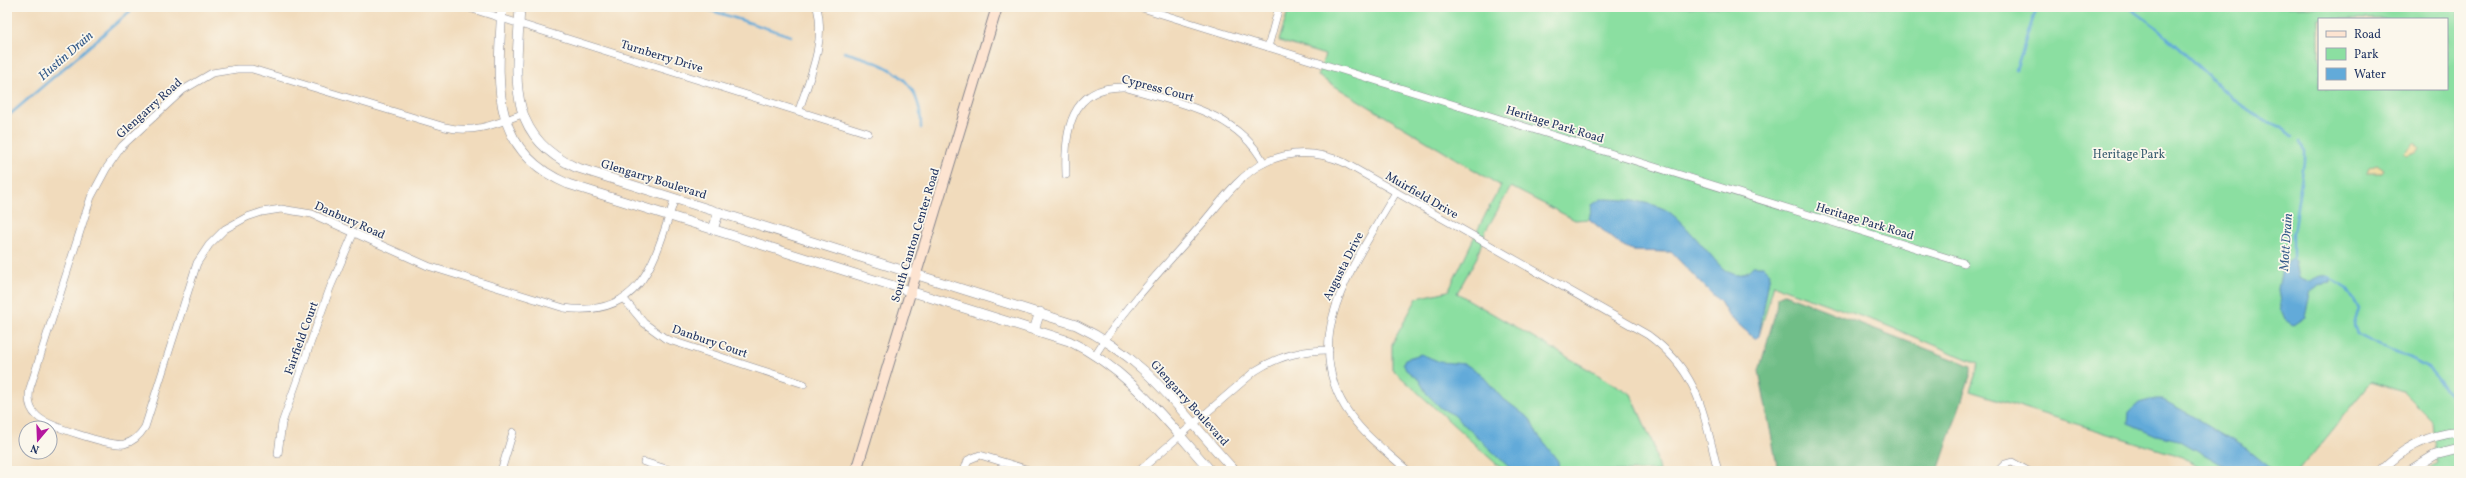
<svg xmlns="http://www.w3.org/2000/svg" width="2466" height="478" font-family="Vollkorn,serif">
	<rect width="100%" height="100%" fill="#fbf7ec"/>
	<filter id="ink" filterUnits="userSpaceOnUse"><feTurbulence type="fractalNoise" baseFrequency=".025" numOctaves="2"/><feDisplacementMap in="SourceGraphic" scale="8" xChannelSelector="R" yChannelSelector="G"/><feConvolveMatrix kernelMatrix="1 2 1 2 8 2 1 2 1" color-interpolation-filters="sRGB"/></filter>
	<filter id="wash" filterUnits="userSpaceOnUse"><feTurbulence type="fractalNoise" baseFrequency=".012" numOctaves="4" result="noise"/><feDisplacementMap in="SourceGraphic" scale="16" xChannelSelector="R" yChannelSelector="G"/><feGaussianBlur stdDeviation="0.9" result="paint"/><feColorMatrix in="noise" values="0 0 0 0 0 0 0 0 0 0 0 0 0 0 0 0 0 1.4 0 .05"/><feComposite in="paint" operator="in"/></filter>
	<g filter="url(#wash)">
		<rect width="100%" height="100%" fill="#f1dbbc"/>
		<!-- green -->
		<path fill="#8bdfa1" stroke="#538780" fill-rule="evenodd" d="M1289 7H2459V471H2424L2437 463 2433 421 2404 392 2371 382 2298 471H2205L2183 457 1970 391 1979 364 1883 324 1784 289 1774 284 1759 336 1755 339 1728 315 1721 303 1671 252 1634 251 1620 244 1589 219 1575 220 1511 187 1485 232 1477 257 1457 293 1631 394 1653 444 1659 471H1504L1392 369V344L1417 298 1448 291C1466 256 1481 220 1501 186L1318 76 1325 55 1279 41ZM2319 19H2447V89H2319Z"/>
		<!-- forest -->
		<path fill="#70be87" stroke="#467672" d="M1784 294 1971 366V373L1938 471H1778L1759 371 1776 310 1777 297Z"/>
		<!-- sand -->
		<g fill="#eeda9e" stroke="#84847e">
			<path d="M2415 142 2419 148 2417 151 2407 155 2404 153Z"/>
			<path d="M2377 165 2384 170 2382 173H2366L2368 168Z"/>
		</g>
		<!-- water -->
		<g fill="#62aad9" stroke="#3e6c9c">
			<path d="M1601 199C1618 199 1649 201 1664 209 1677 215 1698 241 1709 253 1716 261 1722 270 1732 274 1740 277 1748 272 1753 266H1763L1770 273 1759 336 1755 339 1728 315 1721 303 1671 252 1634 251 1620 244 1589 219 1592 205Z"/>
			<path d="M2291 258 2296 261 2299 278C2313 288 2314 271 2330 277V283L2319 285 2311 291 2305 317 2293 325 2285 320 2282 313 2278 289 2282 268Z"/>
			<path d="M1421 354 1440 362 1465 364 1480 373 1501 397 1530 419 1537 434 1558 461 1559 471 1512 470 1454 415 1441 408 1427 394 1419 380 1406 370 1403 363 1405 359Z"/>
			<path d="M2150 400H2163L2182 410 2247 449 2274 471H2233L2179 440 2156 435 2128 423 2129 412 2139 403Z"/>
		</g>
		<g fill="none" stroke-linecap="round" stroke-linejoin="round">
			<!-- stream -->
			<g stroke="#62aad9" stroke-width="2.5">
				<path d="M700 7 791 36"/>
				<path d="M2129 7 2156 27 2234 100 2262 119 2281 127 2293 137"/>
				<path d="M844 52C886 64 922 76 921 128"/>
				<path d="M2016 69 2037 7"/>
				<path d="M7 117 135 7"/>
				<path d="M2293 261V234L2304 162V151L2300 142"/>
				<path d="M2327 277 2347 289 2359 308 2354 325 2357 334C2378 347 2404 352 2425 366 2440 376 2442 392 2459 400"/>
			</g>
		</g>
	</g>
	<g filter="url(#ink)">
		<g fill="none" stroke-linecap="round" stroke-linejoin="round">
			<defs>
				<g id="minor">
					<path d="M466 7 868 133"/>
					<path d="M1139 7 1964 263"/>
					<path d="M1268 47 1279 7"/>
					<path d="M799 110C810 77 826 42 817 7"/>
					<path d="M522 114C496 124 473 134 445 127L252 69H237L212 73 183 90 122 146 106 169 91 197 30 388C28 398 29 409 37 416 47 426 110 446 124 444 134 442 140 435 145 427L197 263 209 245 225 229 247 217 262 212 281 209 312 214 428 266 564 308C644 319 655 258 675 198"/>
					<path d="M1066 175C1064 132 1070 86 1124 87 1176 103 1236 110 1264 163"/>
					<path d="M1396 192C1358 260 1294 338 1351 416 1366 437 1388 453 1408 471"/>
					<path d="M623 298 644 323 666 339 804 384"/>
					<path d="M1095 355C1125 307 1165 266 1202 224 1220 203 1239 175 1264 163 1290 150 1317 151 1343 162L1648 335C1700 373 1703 413 1718 471"/>
					<path d="M278 454 282 423 330 288 354 232"/>
					<path d="M644 462 673 471"/>
					<path d="M501 471 513 432"/>
					<path d="M964 471 968 460 980 455 1032 471"/>
					<path d="M1139 471 1255 371C1278 356 1301 350 1329 350"/>
					<path d="M1998 471 2005 464 2012 462 2028 471"/>
				</g>
				<g id="tertiary">
					<path d="M502 7C498 79 487 150 568 184L1069 341C1130 370 1167 422 1211 471"/>
					<path d="M520 7C517 73 503 134 575 167L1076 325C1151 360 1181 414 1235 471"/>
					<path d="M713 229 719 212"/>
					<path d="M1034 330 1040 312"/>
					<path d="M2381 471C2402 448 2429 435 2459 432"/>
					<path d="M2409 471 2435 455 2459 449"/>
				</g>
				<path id="secondary" d="M856 471 997 7"/>
			</defs>
			<!-- minor casing -->
			<use href="#minor" stroke="#86858d" stroke-width="8"/>
			<!-- tertiary casing -->
			<use href="#tertiary" stroke="#86858d" stroke-width="10"/>
			<!-- secondary casing -->
			<use href="#secondary" stroke="#86858d" stroke-width="12"/>
			<!-- minor -->
			<use href="#minor" stroke="#fff" stroke-width="7"/>
			<!-- tertiary -->
			<use href="#tertiary" stroke="#fff" stroke-width="9"/>
			<!-- secondary -->
			<use href="#secondary" stroke="#fde4d1" stroke-width="10"/>
		</g>
	</g>
	<g text-anchor="middle" stroke-width="3.5" stroke-linejoin="round" paint-order="stroke">
		<!-- street labels -->
		<g font-size="12" fill="#1b2f5e" stroke="#fbf7ec">
			<text transform="translate(662 56) rotate(17)" y="4">Turnberry Drive</text>
			<text transform="translate(1158 88) rotate(15)" y="4">Cypress Court</text>
			<text transform="translate(149 108) rotate(-42)" y="4">Glengarry Road</text>
			<text transform="translate(1555 124) rotate(17)" y="4">Heritage Park Road</text>
			<text transform="translate(654 179) rotate(17)" y="4">Glengarry Boulevard</text>
			<text transform="translate(1422 195) rotate(30)" y="4">Muirfield Drive</text>
			<text transform="translate(350 220) rotate(24)" y="4">Danbury Road</text>
			<text transform="translate(1865 221) rotate(17)" y="4">Heritage Park Road</text>
			<text transform="translate(915 235) rotate(-73)" y="4">South Canton Center Road</text>
			<text transform="translate(1343 266) rotate(-63)" y="4">Augusta Drive</text>
			<text transform="translate(301 338) rotate(-70)" y="4">Fairfield Court</text>
			<text transform="translate(710 341) rotate(19)" y="4">Danbury Court</text>
			<text transform="translate(1190 403) rotate(48)" y="4">Glengarry Boulevard</text>
		</g>
		<!-- park labels -->
		<g font-size="12" fill="#375b6f" stroke="#fbf7ec">
			<text x="2129" y="158">Heritage Park</text>
		</g>
		<!-- water labels -->
		<g font-size="13" font-style="italic" fill="#345a89" stroke="#fbf7ec">
			<text transform="translate(65 55) rotate(-41)" y="5">Hustin Drain</text>
			<text transform="translate(2285 242) rotate(-86)" y="5">Mott Drain</text>
		</g>
	</g>
	<!-- margin -->
	<rect width="2466" height="478" fill="none" stroke="#fbf7ec" stroke-width="24"/>
	<!-- legend -->
	<rect x="2318" y="18" width="130" height="72" fill="#fbf7ec" stroke="#a1a7b3"/>
	<rect x="2326" y="31" width="20" height="6" fill="#fde4d1" stroke="#a1a7b3"/>
	<text x="2354" y="38" font-size="12" fill="#1b2f5e">Road</text>
	<rect x="2326" y="48" width="20" height="12" fill="#8bdfa1" stroke="#a1a7b3"/>
	<text x="2354" y="58" font-size="12" fill="#1b2f5e">Park</text>
	<rect x="2326" y="68" width="20" height="12" fill="#62aad9" stroke="#a1a7b3"/>
	<text x="2354" y="78" font-size="12" fill="#1b2f5e">Water</text>
	<!-- north arrow -->
	<g transform="translate(38 440) rotate(199)"><circle r="19" fill="#fbf7ec" stroke="#a1a7b3"/>
	<path d="M0-3L7 15L0 10L-7 15Z" fill="#b5179e"/>
	<text y="-6" font-size="11" font-weight="bold" text-anchor="middle" fill="#1b2f5e">N</text>
	</g>
</svg>
